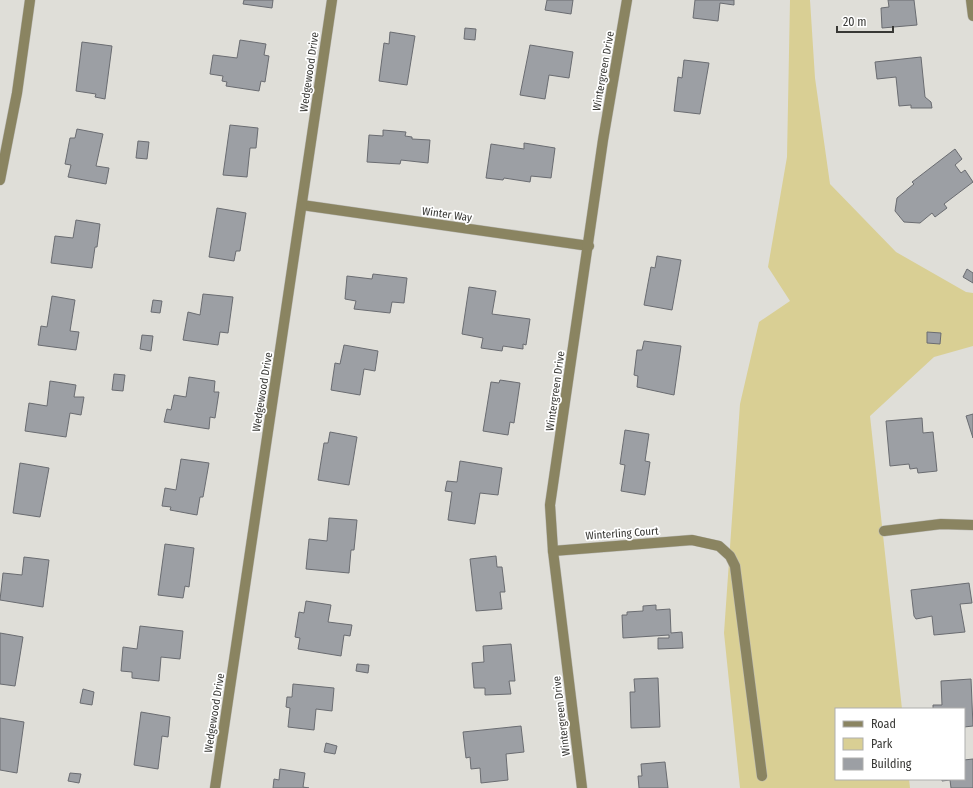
<svg xmlns="http://www.w3.org/2000/svg" width="973" height="788" font-family="'Fira Sans Condensed',sans-serif">
	<rect width="100%" height="100%" fill="#dfded8"/>
	<!-- green -->
	<path fill="#d9cf94" d="M790 0H810L815 78 830 184 896 252 966 292 973 293V346L934 357 870 416 902 709H836V779H909L910 788H740L724 633 740 404 759 322 790 301 768 267 787 157Z"/>
	<!-- building -->
	<g fill="#9c9fa4" stroke="#6a6c71">
		<path d="M244 0H273L272 8 243 4Z"/>
		<path d="M547 0H573L571 14 545 10Z"/>
		<path d="M695 0H734V5L720 3 718 21 693 18Z"/>
		<path d="M888 0H914L917 25 882 28 881 8 889 7Z"/>
		<path d="M465 28 476 29 475 40 464 39Z"/>
		<path d="M390 32 415 36 407 85 379 81 384 43 389 44Z"/>
		<path d="M240 40 266 44 264 55 269 56 265 82 261 81 259 91 226 86 227 82 222 81 223 76 210 74 213 55 237 58Z"/>
		<path d="M82 42 112 46 105 99 95 97 96 94 76 91Z"/>
		<path d="M530 45 573 52 569 78 549 75 545 99 520 95Z"/>
		<path d="M921 57 925 97 931 102 932 108H911V105L899 106 896 77 877 79 875 62Z"/>
		<path d="M684 60 709 63 700 114 674 111 678 77 682 78Z"/>
		<path d="M230 125 258 128 256 148H250L247 177 223 175Z"/>
		<path d="M77 129 103 134 96 166 109 168 106 184 68 177 71 165 65 164 70 138H75Z"/>
		<path d="M383 130 406 132 405 136 412 137V139L430 140 428 163 401 160 400 164 367 162 369 135 383 136Z"/>
		<path d="M138 141 149 142 147 159 136 158Z"/>
		<path d="M524 143 555 148 551 178 531 176 530 182 504 178 503 180 486 178 491 144 524 149Z"/>
		<path d="M955 149 962 159 955 165 961 173 965 170 973 182 944 204 947 208 935 217 932 213 920 223 904 222 895 211 897 198 914 184 912 182Z"/>
		<path d="M217 208 246 213 240 251H236L234 261 209 257Z"/>
		<path d="M76 220 100 224 97 247H95L92 268 51 263 55 236 73 238Z"/>
		<path d="M657 256 681 260 672 310 644 305 651 267 655 268Z"/>
		<path d="M967 269 973 273V283L963 277Z"/>
		<path d="M373 274 407 278 404 303 392 302 390 313 354 309 356 301 345 299 347 276 372 279Z"/>
		<path d="M469 287 496 291 492 314 530 319 526 345 523 344V349L503 346 502 351 481 348 483 338 462 334Z"/>
		<path d="M203 294 233 297 228 333 220 332 218 345 183 340 188 312 200 315Z"/>
		<path d="M52 296 75 300 70 331 79 332 76 350 38 345 41 326 47 327Z"/>
		<path d="M153 300 162 301 160 313 151 312Z"/>
		<path d="M927 332 941 333 940 344 927 343Z"/>
		<path d="M142 335 153 336 151 351 140 349Z"/>
		<path d="M644 341 681 346 674 395 637 387 638 376 634 375 637 350H642Z"/>
		<path d="M344 345 378 351 375 371 364 369 360 395 331 390 335 363 340 364Z"/>
		<path d="M114 374 125 375 123 391 112 390Z"/>
		<path d="M189 377 215 381 214 392H219L215 418 210 417 209 429 164 422 167 409 171 410 174 395 186 397Z"/>
		<path d="M500 380 520 383 514 423 510 422 508 435 483 431 491 382 499 383Z"/>
		<path d="M50 381 76 385 74 397H84L81 415 70 413 66 437 25 431 29 403 47 406Z"/>
		<path d="M973 414V438L966 416Z"/>
		<path d="M922 418 923 433 933 432 937 471 918 473 917 468 910 469 909 464 890 466 886 421Z"/>
		<path d="M625 430 649 434 645 461 650 462 645 495 621 491 625 465 620 464Z"/>
		<path d="M330 432 357 437 349 485 318 480 324 443H328Z"/>
		<path d="M181 459 209 463 203 497H200L197 515 170 510 171 507 162 506 165 488 176 490Z"/>
		<path d="M460 461 502 468 498 495 480 493 475 524 448 520 452 492 445 491 447 481 457 482Z"/>
		<path d="M20 463 49 468 40 517 13 513Z"/>
		<path d="M329 518 357 520 354 550H351L349 573 306 569 309 539 327 541Z"/>
		<path d="M165 544 194 548 189 587 185 586 183 598 158 595Z"/>
		<path d="M496 556 497 567H502L505 592H500L502 609 476 611 470 559Z"/>
		<path d="M24 557 49 560 43 607 0 600 3 573 22 575Z"/>
		<path d="M969 583 972 603 960 604 965 632 934 635 932 616 916 619 914 616 911 590Z"/>
		<path d="M306 601 331 605 328 622 352 625 350 636 344 635 341 656 298 649 300 638 295 637 299 612 304 613Z"/>
		<path d="M656 605V610L670 609 671 633 682 632 683 648 658 649V638H669V635L623 638 622 615H627V612L643 611V606Z"/>
		<path d="M140 626 183 631 180 659 161 657 159 681 132 678V672L121 671 123 647 137 649Z"/>
		<path d="M0 633 23 637 15 686 0 684Z"/>
		<path d="M511 644 515 681H509L511 694 485 695V688H474L472 663 484 662 483 646Z"/>
		<path d="M357 664 369 665 368 673 356 671Z"/>
		<path d="M658 678 660 727 631 728 630 692H635L634 679Z"/>
		<path d="M971 679 973 726 964 727V709H933V705H942L941 681Z"/>
		<path d="M293 684 334 688 332 711 316 709 314 730 288 727 290 708 286 707 287 697H292Z"/>
		<path d="M83 689 94 692 92 705 80 703Z"/>
		<path d="M141 712 170 717 168 737 162 736 158 769 134 765Z"/>
		<path d="M0 718 24 722 17 773 0 770Z"/>
		<path d="M521 726 524 752 506 754 508 780 481 783 480 768 471 769 470 757 466 758 463 732Z"/>
		<path d="M326 743 337 746 335 754 324 752Z"/>
		<path d="M973 759V788H951L950 780 942 781V779H964V760Z"/>
		<path d="M665 762 668 788H639L638 776H642L641 764Z"/>
		<path d="M280 769 305 773 303 787 309 788H273L274 779 279 780Z"/>
		<path d="M70 773 81 774 79 783 68 781Z"/>
	</g>
	<g fill="none" stroke-linecap="round" stroke-linejoin="round">
		<defs>
			<g id="minor">
				<path d="M971 0 973 16"/>
				<path d="M0 180 17 93 30 0"/>
				<path d="M302 205 589 246"/>
				<path d="M884 531 941 524 973 525"/>
				<path d="M553 551 692 540 719 546 730 556 735 566 762 776"/>
				<path d="M215 788 332 0"/>
				<path d="M582 788 553 551 550 505 603 140 627 0"/>
			</g>
		</defs>
		<!-- minor casing -->
		<use href="#minor" stroke="#bab9b4" stroke-width="11"/>
		<!-- minor -->
		<use href="#minor" stroke="#8a8461" stroke-width="10"/>
	</g>
	<g text-anchor="middle" stroke-width="3.5" stroke-linejoin="round" paint-order="stroke">
		<!-- street labels -->
		<g font-size="11" fill="#383835" stroke="#fff">
			<text transform="translate(603 71) rotate(-80)" y="4">Wintergreen Drive</text>
			<text transform="translate(309 72) rotate(-82)" y="4">Wedgewood Drive</text>
			<text transform="translate(447 214) rotate(8)" y="4">Winter Way</text>
			<text transform="translate(555 391) rotate(-82)" y="4">Wintergreen Drive</text>
			<text transform="translate(262 392) rotate(-81)" y="4">Wedgewood Drive</text>
			<text transform="translate(622 533) rotate(-4)" y="4">Winterling Court</text>
			<text transform="translate(214 713) rotate(-81)" y="4">Wedgewood Drive</text>
			<text transform="translate(561 716) rotate(-97)" y="4">Wintergreen Drive</text>
		</g>
	</g>
	<!-- legend -->
	<rect x="835" y="708" width="130" height="72" fill="#ffffff" stroke="#afafae"/>
	<rect x="843" y="721" width="20" height="6" fill="#8a8461" stroke="#afafae"/>
	<text x="871" y="728" font-size="12" fill="#383835">Road</text>
	<rect x="843" y="738" width="20" height="12" fill="#d9cf94" stroke="#afafae"/>
	<text x="871" y="748" font-size="12" fill="#383835">Park</text>
	<rect x="843" y="758" width="20" height="12" fill="#9c9fa4" stroke="#afafae"/>
	<text x="871" y="768" font-size="12" fill="#383835">Building</text>
	<!-- scale -->
	<path d="M837 26v6h56v-6" fill="none" stroke="#383835" stroke-width="2"/>
	<text x="843" y="26" font-size="12" fill="#383835" stroke="#ffffff" stroke-width="3" paint-order="stroke">20 m</text>
</svg>
